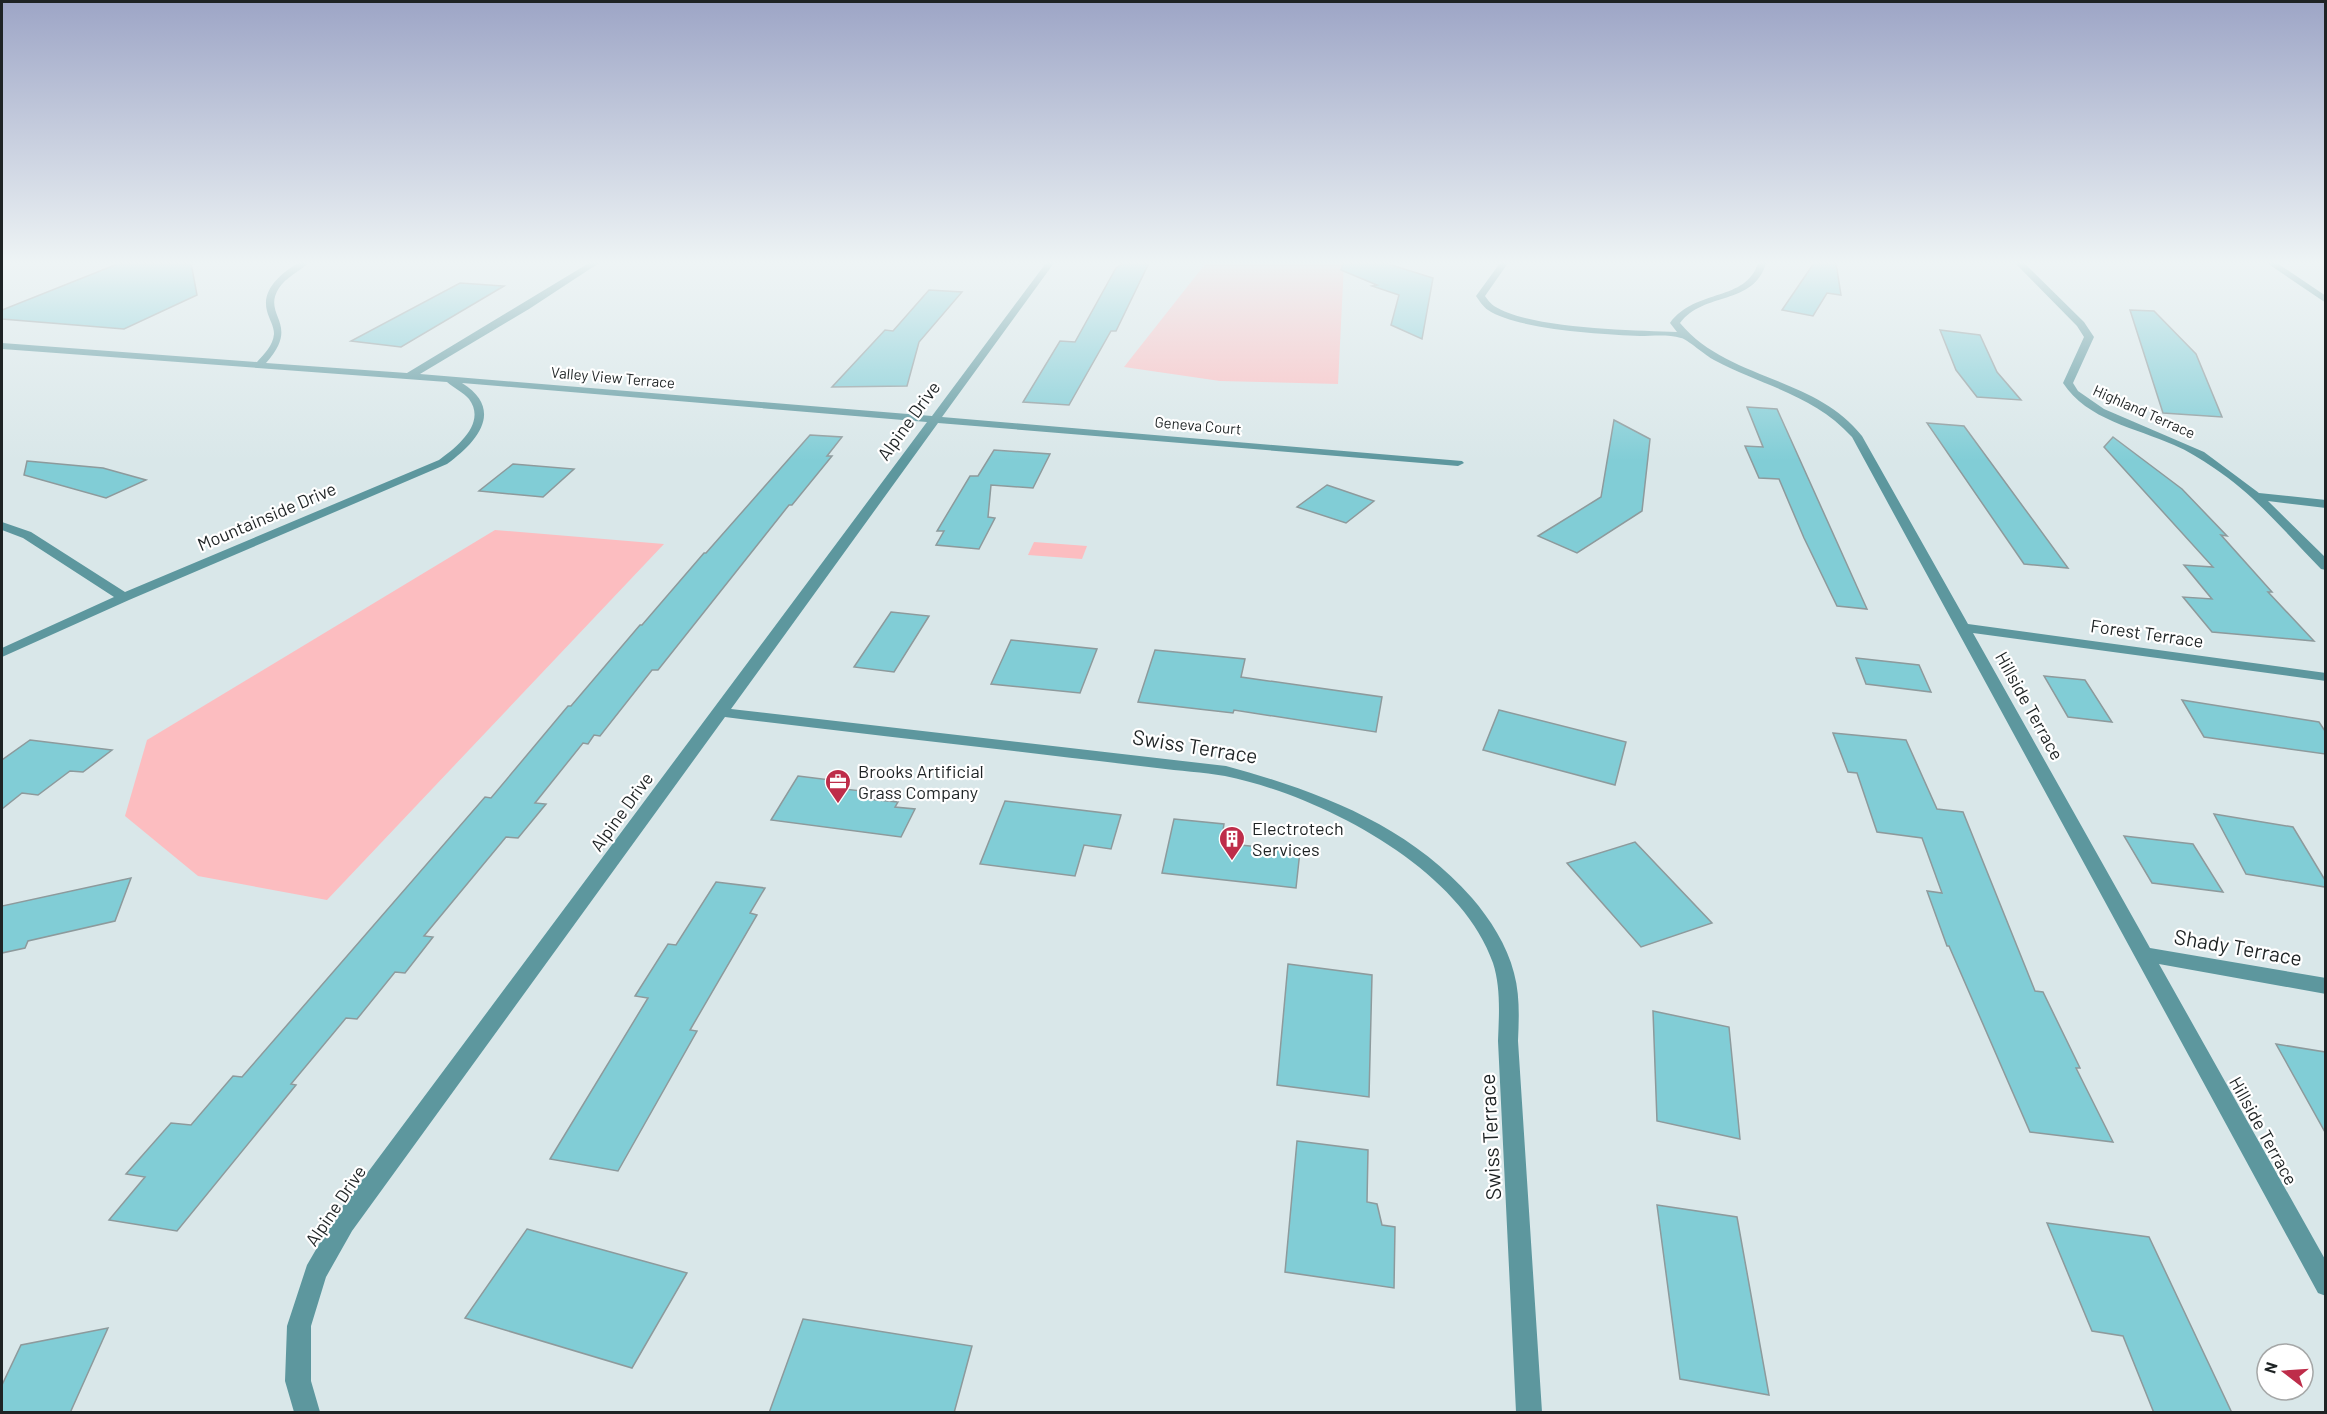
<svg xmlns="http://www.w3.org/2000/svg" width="2327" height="1414" font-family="Barlow,sans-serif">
	<rect width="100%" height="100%" fill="#d9e7e9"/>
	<!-- green -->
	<g fill="#fcbdc0">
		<path d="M1206 263H1344L1338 384 1220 381 1124 367Z"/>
		<path d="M495 530 664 544 327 900 198 876 125 816 147 740Z"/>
		<path d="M1034 542 1087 546 1082 559 1028 555Z"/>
	</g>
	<!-- building -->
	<g fill="#81cdd6" stroke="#8d9a9c" stroke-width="1.5">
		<path d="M120 263H191L197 295 124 329 2 319V310Z"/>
		<path d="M1123 263H1149L1116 331H1111L1069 405 1023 402 1060 341 1075 342 1116 268Z"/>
		<path d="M1343 263H1385L1433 278 1422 339 1391 325 1399 295 1372 286 1377 285 1341 270Z"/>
		<path d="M1814 263H1836L1841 295 1827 293 1813 316 1782 310Z"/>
		<path d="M460 283 504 286 401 347 351 341Z"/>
		<path d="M929 290 962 292 919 342 907 386 832 387 885 330 893 331Z"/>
		<path d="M2130 310 2154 311 2196 354 2222 417 2163 413Z"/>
		<path d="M1940 330 1980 335 1997 372 2021 400 1977 397 1956 370Z"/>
		<path d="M1747 407 1777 409 1867 609 1837 606 1804 538 1779 479 1759 478 1745 446 1763 447Z"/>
		<path d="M1614 420 1650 439 1642 511 1577 553 1538 536 1601 497Z"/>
		<path d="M1927 423 1964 426 2068 568 2024 564Z"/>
		<path d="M810 435 842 437 827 456H832L792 505H789L658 670H652L600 736 594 735 588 744 583 743 535 803 546 804 518 838 506 837 424 936 433 937 405 973 395 972 357 1019 346 1018 291 1084 296 1085 177 1231 109 1220 145 1177 126 1174 171 1123 191 1125 233 1076 242 1077 485 797 491 798 568 706H571L640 625H642L704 553H706Z"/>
		<path d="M2113 437 2182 489 2227 536 2221 535 2272 592H2268L2314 641 2212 632 2183 597 2212 599 2184 565 2213 567 2104 447Z"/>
		<path d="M994 450 1050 454 1033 488 991 485 988 517 995 518 979 549 936 545 944 531H937L970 476H978Z"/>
		<path d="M27 461 103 468 146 480 106 498 24 475Z"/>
		<path d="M513 464 574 469 543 497 479 491Z"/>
		<path d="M1327 485 1374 501 1346 523 1297 507Z"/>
		<path d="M891 612 929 616 894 672 854 667Z"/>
		<path d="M1011 640 1097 649 1080 693 991 684Z"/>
		<path d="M1155 650 1245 659 1241 677 1382 697 1376 732 1234 710 1233 713 1138 702Z"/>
		<path d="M1856 658 1919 665 1931 692 1866 684Z"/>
		<path d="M2044 676 2085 680 2112 722 2068 717Z"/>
		<path d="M2182 700 2319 722 2325 731V754L2204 737Z"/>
		<path d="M1499 710 1626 742 1615 785 1483 750Z"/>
		<path d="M1833 733 1906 740 1937 809 1963 812 2035 991 2043 992 2080 1068H2076L2113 1142 2030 1132 1949 946H1947L1927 891 1942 893 1922 838 1877 832 1857 773 1848 772Z"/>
		<path d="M30 740 112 750 83 772 70 771 38 795 22 793 2 809V760Z"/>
		<path d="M798 776 839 781 835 788 871 792 867 799 898 802 895 807 915 809 901 837 771 820Z"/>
		<path d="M1005 801 1121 815 1111 849 1084 845 1075 876 980 864Z"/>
		<path d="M2214 814 2293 827 2325 880V887L2246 874Z"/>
		<path d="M1174 819 1224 824 1221 843 1300 851 1296 888 1162 873Z"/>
		<path d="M2124 836 2193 844 2223 892 2152 883Z"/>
		<path d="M1635 842 1712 923 1641 947 1567 863Z"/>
		<path d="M131 878 115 921 28 941 25 948 2 953V906Z"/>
		<path d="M716 882 765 888 750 913 757 915 690 1030 697 1031 618 1171 550 1159 648 998 635 996 668 944 676 945Z"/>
		<path d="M1288 964 1372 975 1369 1097 1277 1085Z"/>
		<path d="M1653 1011 1729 1027 1740 1139 1657 1121Z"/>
		<path d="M2276 1044 2325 1052V1132Z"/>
		<path d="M1297 1141 1368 1150 1367 1202 1377 1204 1382 1225 1395 1227 1394 1288 1285 1272Z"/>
		<path d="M1657 1205 1737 1217 1769 1395 1680 1379Z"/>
		<path d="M2047 1223 2149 1237 2232 1413H2154L2123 1336 2092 1331Z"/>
		<path d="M527 1229 687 1273 632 1368 465 1318Z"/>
		<path d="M803 1319 972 1346 954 1413H769Z"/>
		<path d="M108 1328 70 1413H2V1385L21 1345Z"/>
	</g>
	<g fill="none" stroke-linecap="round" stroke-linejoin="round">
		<!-- minor -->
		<g fill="#5d979e" fill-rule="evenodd">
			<path d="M298 263H308C299 272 286 277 279 288 261 316 302 323 266 363L407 373 589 263H599L529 309 420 374 932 416 1046 263H1054L942 417 1462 461 1464 463 1458 466 938 423 731 709 1226 766C1318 791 1408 825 1472 898 1490 919 1507 945 1514 973 1520 995 1519 1018 1518 1041L1542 1412H1516L1498 1041C1499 1015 1501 988 1493 963 1460 867 1319 795 1225 776 1203 772 1179 771 1157 768 1109 762 1062 757 1014 751 918 740 821 729 725 717L352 1231 326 1277 311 1326V1381L320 1412H294L285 1381 287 1326 307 1265 336 1215 927 422 462 383C505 410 477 442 447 464L129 600 2 657V648L114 597 23 538 2 530V522L31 532 125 592 439 460C457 447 487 423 469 399 463 392 454 388 447 382L2 349V343L257 362C264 354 273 346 274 334 274 326 269 319 267 311 261 289 282 273 298 263Z"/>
			<path d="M1500 263H1508L1485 296C1487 299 1491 304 1494 306 1530 329 1633 330 1677 332L1670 323C1696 288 1746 302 1758 263H1766C1754 306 1704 291 1680 323 1727 380 1815 376 1862 436L1968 624 2326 673V681L1973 633 2150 948 2326 978V994L2159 964 2326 1261V1296L2318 1293 1852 437C1814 395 1763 386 1714 360 1706 356 1687 339 1681 338 1668 334 1652 336 1640 336 1602 334 1518 330 1488 310 1483 307 1479 300 1476 296Z"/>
			<path d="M2015 263H2024L2084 322 2094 337 2073 383 2078 391 2104 409 2204 452 2259 493 2326 500V508L2268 501 2326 558V570L2321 569C2287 534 2255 495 2214 468 2201 459 2188 451 2174 445 2136 428 2087 420 2063 383L2084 337 2077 326Z"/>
			<path d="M2267 263H2277L2326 296V303Z"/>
		</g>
	</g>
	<!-- sky -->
	<linearGradient id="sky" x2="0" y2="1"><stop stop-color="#9da5c6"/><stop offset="0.57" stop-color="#eef4f5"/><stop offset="1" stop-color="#eef4f5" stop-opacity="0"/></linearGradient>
	<rect width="2327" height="461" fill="url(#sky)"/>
	<!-- icons -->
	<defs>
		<symbol id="office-pin" viewBox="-11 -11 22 30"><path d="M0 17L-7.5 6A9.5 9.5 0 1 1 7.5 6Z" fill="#be2d4a" stroke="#fff"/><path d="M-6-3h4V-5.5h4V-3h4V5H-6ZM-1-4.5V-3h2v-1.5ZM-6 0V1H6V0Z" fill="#fff"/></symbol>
		<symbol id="building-pin" viewBox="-11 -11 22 30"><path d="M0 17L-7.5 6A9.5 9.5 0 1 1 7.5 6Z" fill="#be2d4a" stroke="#fff"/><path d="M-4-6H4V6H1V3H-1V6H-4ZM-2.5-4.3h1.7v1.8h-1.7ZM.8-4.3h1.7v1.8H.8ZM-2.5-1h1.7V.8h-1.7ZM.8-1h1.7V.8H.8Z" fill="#fff"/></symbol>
	</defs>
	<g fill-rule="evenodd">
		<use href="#office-pin" x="823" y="767" width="30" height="40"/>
		<use href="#building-pin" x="1217" y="824" width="30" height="40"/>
	</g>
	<g text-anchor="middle" stroke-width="4.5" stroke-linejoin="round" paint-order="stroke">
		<!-- far-street labels -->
		<g font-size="15" fill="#1e2324" stroke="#fff">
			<text transform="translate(613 378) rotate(5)" y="5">Valley View Terrace</text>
			<text transform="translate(2144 412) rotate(24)" y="5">Highland Terrace</text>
			<text transform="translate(1198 426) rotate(5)" y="5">Geneva Court</text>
		</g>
		<!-- street labels -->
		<g font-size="18" fill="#1e2324" stroke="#fff">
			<text transform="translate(909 421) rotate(-54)" y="6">Alpine Drive</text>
			<text transform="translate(267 517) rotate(-23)" y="6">Mountainside Drive</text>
			<text transform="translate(2147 634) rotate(8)" y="6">Forest Terrace</text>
			<text transform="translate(2029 706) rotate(61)" y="6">Hillside Terrace</text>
			<text transform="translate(622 812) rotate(-54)" y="6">Alpine Drive</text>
			<text transform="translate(2263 1131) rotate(61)" y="6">Hillside Terrace</text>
			<text transform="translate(336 1206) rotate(-56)" y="6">Alpine Drive</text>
		</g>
		<!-- poi labels -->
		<g font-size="18" fill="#1e2324" stroke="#fff" text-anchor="start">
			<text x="858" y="778">Brooks Artificial<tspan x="858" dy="21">Grass Company</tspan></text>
			<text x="1252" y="835">Electrotech<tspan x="1252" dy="21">Services</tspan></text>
		</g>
		<!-- near-street labels -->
		<g font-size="21" fill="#1e2324" stroke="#fff">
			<text transform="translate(1195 747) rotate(9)" y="7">Swiss Terrace</text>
			<text transform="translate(2238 948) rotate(10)" y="7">Shady Terrace</text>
			<text transform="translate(1491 1137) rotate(-93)" y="7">Swiss Terrace</text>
		</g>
	</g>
	<!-- border -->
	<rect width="2327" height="1414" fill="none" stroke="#1e2324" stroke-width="6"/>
	<!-- north arrow -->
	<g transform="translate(2285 1372) rotate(287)"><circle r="28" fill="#ffffff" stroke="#a5a7a7" stroke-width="1.5"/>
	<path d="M0-4.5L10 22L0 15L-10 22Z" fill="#be2d4a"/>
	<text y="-9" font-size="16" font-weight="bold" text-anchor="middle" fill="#1e2324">N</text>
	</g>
</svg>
